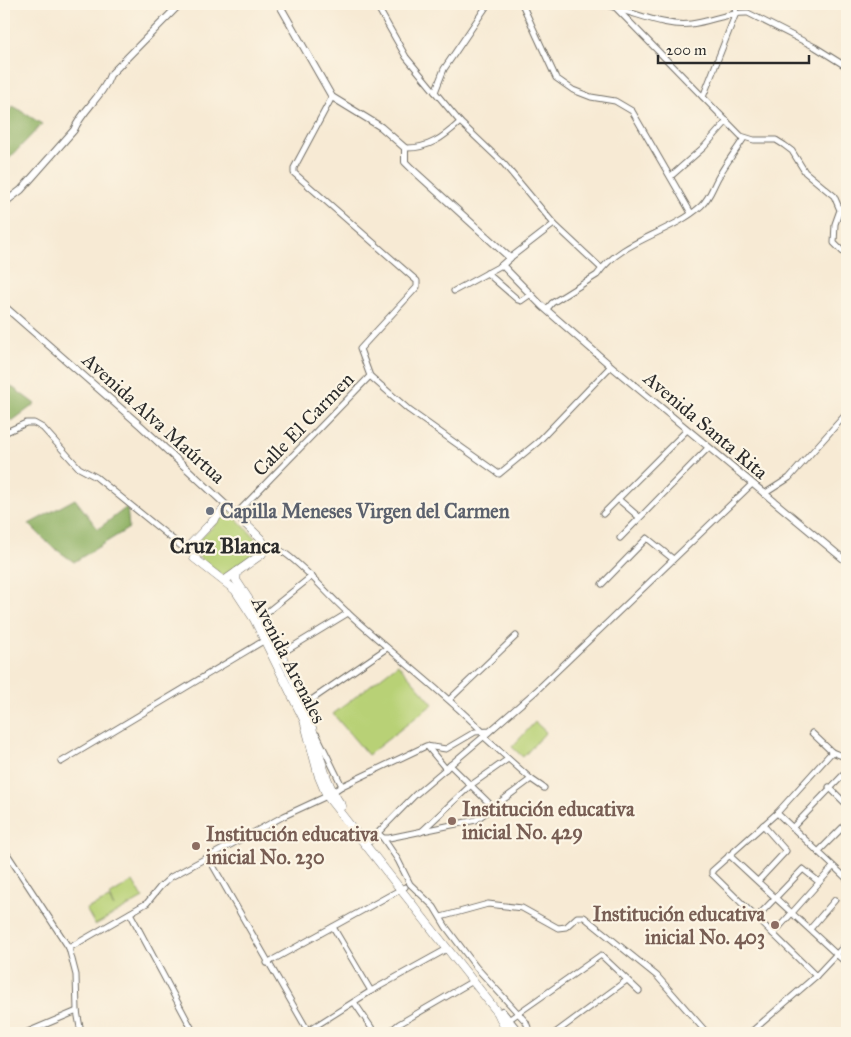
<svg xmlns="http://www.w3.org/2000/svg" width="851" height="1037" font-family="'IM FELL Great Primer',serif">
	<rect width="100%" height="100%" fill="#fcf5e5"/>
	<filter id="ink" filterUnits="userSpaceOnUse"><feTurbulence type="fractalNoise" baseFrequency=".02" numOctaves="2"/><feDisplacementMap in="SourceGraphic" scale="10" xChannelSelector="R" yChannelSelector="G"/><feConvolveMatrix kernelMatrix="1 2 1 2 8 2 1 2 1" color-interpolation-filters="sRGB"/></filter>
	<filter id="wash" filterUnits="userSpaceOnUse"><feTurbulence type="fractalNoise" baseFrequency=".0096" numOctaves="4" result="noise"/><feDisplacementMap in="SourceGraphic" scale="20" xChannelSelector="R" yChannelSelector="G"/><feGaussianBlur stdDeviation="1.12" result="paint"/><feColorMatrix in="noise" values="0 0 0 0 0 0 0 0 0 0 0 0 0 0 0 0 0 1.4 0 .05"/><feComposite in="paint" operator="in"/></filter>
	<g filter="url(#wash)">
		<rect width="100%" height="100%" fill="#f7ead4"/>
		<!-- green -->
		<g fill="#b8d176" stroke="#727e50">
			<path d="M229 511 259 542 260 550 223 576 194 553 195 544Z"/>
			<path d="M398 664 433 704 368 755 333 714Z"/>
			<path d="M535 722 546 732 523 757 512 747Z"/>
			<path d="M133 881 143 898 95 925 86 909 109 899 114 907 109 896Z"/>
		</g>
		<!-- forest -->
		<g fill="#92b367" stroke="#5e6f49">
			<path d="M13 106 42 124 4 164V119Z"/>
			<path d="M4 381 35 404 12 421 4 414Z"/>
			<path d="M75 499 98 529 127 507 129 528 74 562 50 545 29 524Z"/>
		</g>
	</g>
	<g filter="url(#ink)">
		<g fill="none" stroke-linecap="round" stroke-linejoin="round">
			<defs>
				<g id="minor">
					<path d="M376 4 406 57 435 92 460 122 504 164 554 224 601 268"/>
					<path d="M522 4 556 78 573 90 591 97 615 101 632 111 691 213"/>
					<path d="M605 4 616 8 741 136 754 140H776L784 145 792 151 805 172 834 196 840 210 835 224 834 243 847 256"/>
					<path d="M618 9C641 15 667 27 691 24 710 22 728 12 748 13L815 47 847 67"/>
					<path d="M435 92 444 69 488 4"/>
					<path d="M332 97 294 168V173L417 281V287L360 349 370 376 409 410 499 474 538 442 611 366"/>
					<path d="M703 97 736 13 734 4"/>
					<path d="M405 148C428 149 444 137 460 122"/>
					<path d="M671 176 704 147 727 121"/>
					<path d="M510 258 554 224"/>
					<path d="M487 273 518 300 521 301 531 294"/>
					<path d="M454 291 502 265"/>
					<path d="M547 309 552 303 597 275C622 239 670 234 701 206 710 198 713 186 719 176 726 163 736 151 744 138"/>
					<path d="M4 433 26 423H34L43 428 79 468 96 477 181 546 187 548"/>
					<path d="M764 494 789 478 847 413"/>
					<path d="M618 499 639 517"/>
					<path d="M236 514 370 376"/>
					<path d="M603 514 687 430"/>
					<path d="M620 538 708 448"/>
					<path d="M265 547C272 548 280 549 286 554 309 571 326 593 347 612 391 653 440 689 482 731"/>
					<path d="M602 584 647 538 673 559"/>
					<path d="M261 617 312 576"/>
					<path d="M274 658 348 613"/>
					<path d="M450 699 516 636"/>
					<path d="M304 705 387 648"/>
					<path d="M812 733 832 752 847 758"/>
					<path d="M317 735 342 786"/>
					<path d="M484 737 531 779 544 788"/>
					<path d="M427 746 446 769"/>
					<path d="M61 762 265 640"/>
					<path d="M450 765 493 807"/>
					<path d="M829 787 847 805"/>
					<path d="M777 813 847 879"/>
					<path d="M792 828 847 771"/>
					<path d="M421 832 471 785 508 759"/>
					<path d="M379 834 383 838H389L476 820 531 779"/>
					<path d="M383 838 398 860 410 884 434 907 446 927 476 967 526 1022 530 1033"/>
					<path d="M366 845 415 795 489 732"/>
					<path d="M4 849 69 948 76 975 77 1011 81 1033"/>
					<path d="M818 852 847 823"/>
					<path d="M729 855 847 964"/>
					<path d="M208 857 308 1031"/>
					<path d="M758 881 786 851 763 825"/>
					<path d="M130 913 194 1033"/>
					<path d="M441 917 488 904 522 908 558 928 566 927 577 917H584L657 976 707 1033"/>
					<path d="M756 918 803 869 819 882"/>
					<path d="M333 927 371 991"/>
					<path d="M810 929 835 900"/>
					<path d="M773 934 833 867"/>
					<path d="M69 948 147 903 160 887 171 877 284 816 327 796 342 786 426 746 446 749 475 732 490 731 536 691 751 485"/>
					<path d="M267 963 405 887"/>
					<path d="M816 976 712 874V871L777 813 832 752"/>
					<path d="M354 1002 375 1033"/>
					<path d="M507 1021 601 955 639 991"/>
					<path d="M306 1032 371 991 447 949"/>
					<path d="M25 1033 77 1011"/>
					<path d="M388 1033 399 1024 473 981"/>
					<path d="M555 1033 627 980"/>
					<path d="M750 1033 816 976 847 943"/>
				</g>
				<g id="tertiary">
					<path d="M279 4 332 97 381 127 405 148V162L412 169 510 258 502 265 542 306 611 366 847 562"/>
					<path d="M4 203 21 190 74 130C82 110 103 96 110 75L180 4"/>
					<path d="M4 306 141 426 227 506"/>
					<path d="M502 1011 520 1033"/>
					<path d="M503 1020 514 1033"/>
				</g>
				<g id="secondary">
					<path d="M187 548 227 506 261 539 265 546 262 554 224 581"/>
					<path d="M194 558 235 590 254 619 304 720 319 777 327 796 498 1013 507 1033"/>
					<path d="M237 572 236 580C263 620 287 662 305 707 318 739 321 779 342 806"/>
				</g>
			</defs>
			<!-- minor casing -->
			<use href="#minor" stroke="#726e66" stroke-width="7"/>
			<!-- tertiary casing -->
			<use href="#tertiary" stroke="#726e66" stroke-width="8"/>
			<!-- secondary casing -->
			<use href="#secondary" stroke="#726e66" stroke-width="9"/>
			<!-- minor -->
			<use href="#minor" stroke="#fff" stroke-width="5"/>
			<!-- tertiary -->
			<use href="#tertiary" stroke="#fff" stroke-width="6"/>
			<!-- secondary -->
			<use href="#secondary" stroke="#fff" stroke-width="8"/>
		</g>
	</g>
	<!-- markers -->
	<circle fill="#6b7280" stroke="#fcf5e5" stroke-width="2" cx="210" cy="511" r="5"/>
	<g fill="#8d6e63" stroke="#fcf5e5" stroke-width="2">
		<circle cx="452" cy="821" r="5"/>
		<circle cx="196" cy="846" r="5"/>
		<circle cx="775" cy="925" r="5"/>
	</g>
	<g text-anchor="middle" stroke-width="4.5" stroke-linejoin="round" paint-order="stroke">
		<!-- street labels -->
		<g font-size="20" fill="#2b2b2b" stroke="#fcf5e5">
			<text transform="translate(154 418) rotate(42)" y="7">Avenida Alva Maúrtua</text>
			<text transform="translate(303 424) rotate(-46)" y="7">Calle El Carmen</text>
			<text transform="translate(706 425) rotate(40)" y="7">Avenida Santa Rita</text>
			<text transform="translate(289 660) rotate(63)" y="7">Avenida Arenales</text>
		</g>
		<!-- worship labels -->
		<g font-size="20" font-weight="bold" fill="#5b616d" stroke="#fcf5e5" text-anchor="start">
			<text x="220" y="518">Capilla Meneses Virgen del Carmen</text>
		</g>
		<!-- education labels -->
		<g font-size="20" font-weight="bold" fill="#785e54" stroke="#fcf5e5" text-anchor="start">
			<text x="462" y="816">Institución educativa<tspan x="462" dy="23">inicial No. 429</tspan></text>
			<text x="206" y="841">Institución educativa<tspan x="206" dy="23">inicial No. 230</tspan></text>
			<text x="765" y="921" text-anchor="end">Institución educativa<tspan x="765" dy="23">inicial No. 403</tspan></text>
		</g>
		<!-- quarter labels -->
		<g font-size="22" font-weight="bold" fill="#2b2b2b" stroke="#fcf5e5">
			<text x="225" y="553">Cruz Blanca</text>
		</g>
	</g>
	<!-- margin -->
	<rect width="851" height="1037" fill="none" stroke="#fcf5e5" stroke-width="20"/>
	<!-- scale -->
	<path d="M658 55v8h151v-8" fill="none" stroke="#2b2b2b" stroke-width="2.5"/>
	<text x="666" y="55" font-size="15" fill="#2b2b2b" stroke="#fcf5e5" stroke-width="4" paint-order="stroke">200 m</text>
</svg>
